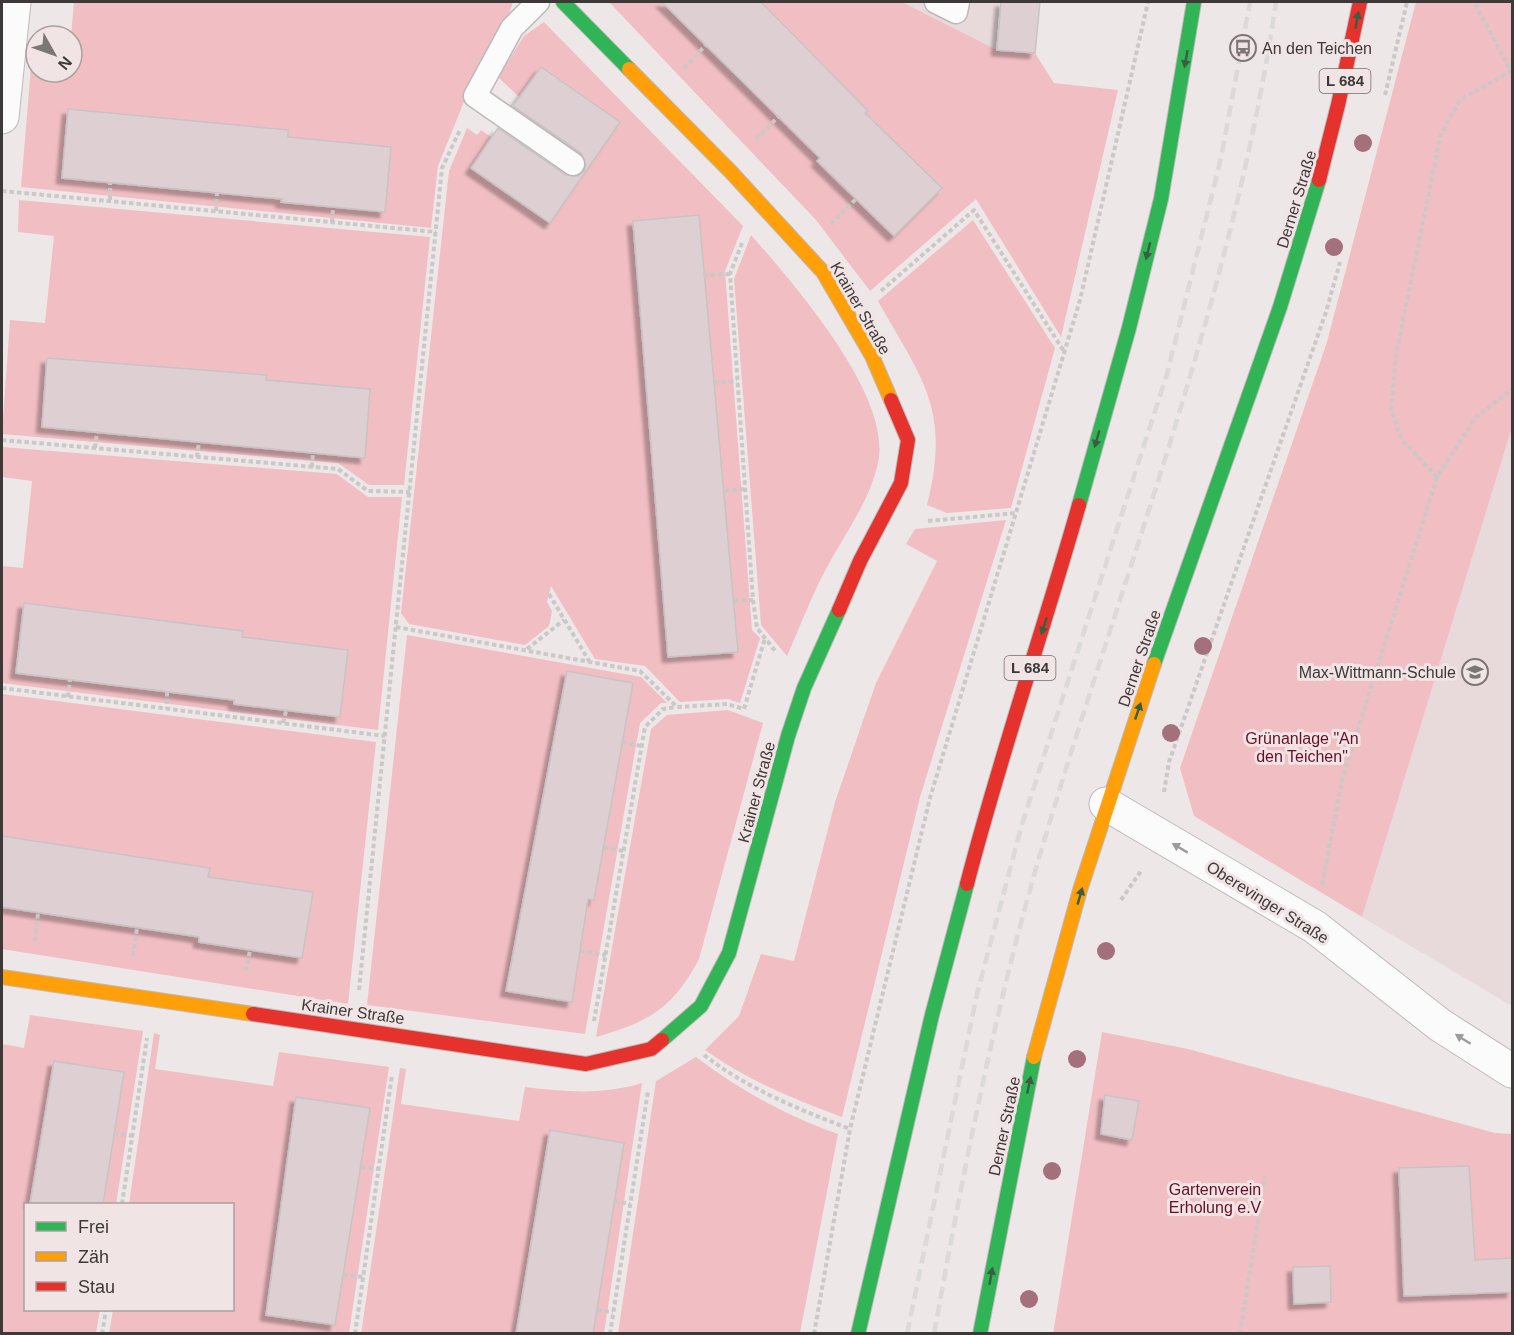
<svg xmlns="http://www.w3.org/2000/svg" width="1514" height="1335" font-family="Arial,sans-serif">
	<defs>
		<filter id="shadow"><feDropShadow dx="-5.5" dy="5.5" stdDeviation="1.5" flood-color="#0004"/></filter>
	</defs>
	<rect width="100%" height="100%" fill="#eee7e8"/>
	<!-- built -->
	<g fill="#e8d9da">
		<path d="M902 2H1040L1035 53 997 50Z"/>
		<path d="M1512 427V1006L1362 917Z"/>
	</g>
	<!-- green -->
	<g fill="#f1bec3">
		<path d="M74 2H513L505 26 478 67 438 166 431 228 21 187 32 55H36V72H72L71 36Z"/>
		<path d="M609 2H902L997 50 1035 53 1054 83 1118 90 1061 337 976 199 870 291 816 220Z"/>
		<path d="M1416 2H1512V427L1362 917 1194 816 1180 768 1327 342Z"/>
		<path d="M544 22 743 226 725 271 752 630 760 638 740 703 728 699 680 702 645 666 595 659 551 586 547 602 552 611 549 626 525 645 409 624 401 613 449 171 467 128 477 135 481 130 491 137 471 168 550 223 598 153 559 80 541 67 519 97 498 77 524 36Z"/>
		<path d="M19 200 430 237 404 485H369L338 463 2 434 10 320 45 323 54 236 18 232Z"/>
		<path d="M973 220 1055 348 1011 508 947 513 927 505C951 409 923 381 878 301Z"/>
		<path d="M751 235C793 283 893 396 878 463 870 501 844 535 826 569 811 597 800 627 787 656L761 625 734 279Z"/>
		<path d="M2 447 337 474 368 497H402L378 730 2 683V566L23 568 32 481 2 477Z"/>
		<path d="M1006 520 920 797 842 1117C793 1099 747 1080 705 1050L739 1016 761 954 794 961 835 802 876 683 937 561 906 544 915 529Z"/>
		<path d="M407 635 641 677 667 703H661L640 723 585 1034 367 1005Z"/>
		<path d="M2 694 376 742 348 1004 2 949Z"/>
		<path d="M728 710 763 723 699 959C673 1008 649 1022 596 1037L651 729 667 715Z"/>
		<path d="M30 1015 143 1031 116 1204H26V1310H100L96 1333H2V1044L24 1048Z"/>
		<path d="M1102 1032 1188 1049 1495 1133 1512 1134V1333L1053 1334Z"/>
		<path d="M154 1033 160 1035 155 1069 273 1086 279 1052 389 1067 349 1333 109 1334 113 1310H232V1204H129Z"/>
		<path d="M696 1057C741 1091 785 1115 838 1134L800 1333H618L656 1081Z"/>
		<path d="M400 1068 406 1069 401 1104 519 1121 525 1087C566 1092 603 1095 642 1083L604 1333 361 1334Z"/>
	</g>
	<!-- building -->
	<g fill="#ded0d2" stroke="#c8c3c4" stroke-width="1.5" filter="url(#shadow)">
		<path d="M662 2H761L868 111 865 113 942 188 894 236 817 161 820 158Z"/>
		<path d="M1001 2H1040L1035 53 997 50Z"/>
		<path d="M541 67 620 122 550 223 471 168 498 128 566 175 578 176 584 171 586 165 581 153 513 106Z"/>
		<path d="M68 109 288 130V137L391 147 385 212 281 202 282 199 62 178Z"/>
		<path d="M699 215 738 652 668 657 633 221Z"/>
		<path d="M47 358 267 375 266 380 370 389 365 458 42 427Z"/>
		<path d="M24 603 243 631 242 637 348 650 340 717 234 704V700L16 673Z"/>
		<path d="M567 671 633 683 594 900 588 899 572 1002 506 991Z"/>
		<path d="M2 836 210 868 208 877 313 892 302 958 199 942V937L2 907Z"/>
		<path d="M54 1061 124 1072 103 1204H30Z"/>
		<path d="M1105 1095 1139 1101 1132 1140 1101 1134Z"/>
		<path d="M296 1097 370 1108 335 1325 266 1315Z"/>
		<path d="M550 1130 624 1143 593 1334H516Z"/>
		<path d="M1469 1166 1475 1260 1512 1258V1292L1404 1296 1399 1168Z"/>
		<path d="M1330 1266 1331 1302 1294 1304 1293 1267Z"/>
	</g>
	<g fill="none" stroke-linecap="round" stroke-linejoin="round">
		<defs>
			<g id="lane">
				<path d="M538 2 512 28 475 96 573 164"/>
				<path d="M936 2 956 12 958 2"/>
			</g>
			<g id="street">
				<path d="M2 117 14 2"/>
				<path d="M1106 804 1315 927 1440 1025 1512 1071"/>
			</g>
			<g id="fast">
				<path d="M563 2 629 69"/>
				<path d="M1079 505 1129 328 1161 199 1194 2"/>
				<path d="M1154 664 1280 307 1319 180"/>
				<path d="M662 1040 701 1006 729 953 788 736 804 688 839 610"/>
				<path d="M858 1334 932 1015 967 884"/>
				<path d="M980 1334 1034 1057"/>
			</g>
			<g id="slow">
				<path d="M629 69 731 172 823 272 872 356 891 400"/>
				<path d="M2 977 253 1014"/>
				<path d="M1034 1057 1080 890 1154 664"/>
			</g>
			<g id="jam">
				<path d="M1319 180 1338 105 1360 2"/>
				<path d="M839 610 860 561 901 483 908 440 891 400"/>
				<path d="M967 884C1000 756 1043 632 1079 505"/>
				<path d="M253 1014 586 1064 651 1049 662 1040"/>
			</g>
		</defs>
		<!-- lane casing -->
		<use href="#lane" stroke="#beb9b9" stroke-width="25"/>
		<!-- street casing -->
		<use href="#street" stroke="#beb9b9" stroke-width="35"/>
		<!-- fast casing -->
		<use href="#fast" stroke="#beb9b9" stroke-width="16"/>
		<!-- slow casing -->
		<use href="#slow" stroke="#beb9b9" stroke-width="16"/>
		<!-- jam casing -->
		<use href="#jam" stroke="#beb9b9" stroke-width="16"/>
		<!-- path -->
		<g stroke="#cbc8c8" stroke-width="4" stroke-dasharray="4.5 3" stroke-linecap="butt">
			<path d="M684 68 706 45"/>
			<path d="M1385 95 1407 2"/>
			<path d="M756 139 779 116"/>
			<path d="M2 191 436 232"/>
			<path d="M110 200V183"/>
			<path d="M216 211 217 193"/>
			<path d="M332 222 333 208"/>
			<path d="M831 224 856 199"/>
			<path d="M742 243 730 274 753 600 757 628 776 652"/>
			<path d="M703 275 730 274"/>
			<path d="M881 291 974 210 1065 353"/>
			<path d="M714 383 737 381"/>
			<path d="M2 440 338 469 368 491 410 492"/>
			<path d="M95 448 97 431"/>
			<path d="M197 457 199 441"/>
			<path d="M312 467 313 453"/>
			<path d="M1437 477 1402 440 1391 410 1396 354 1441 134 1460 100 1511 71 1474 2"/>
			<path d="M725 491 745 489"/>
			<path d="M928 521 1017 513"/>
			<path d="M549 594 589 661"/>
			<path d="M734 601 753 600"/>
			<path d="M396 627 640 671 677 707 727 704 744 709 765 638"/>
			<path d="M527 649 564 620"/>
			<path d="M2 688 385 736"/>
			<path d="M167 692V709"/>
			<path d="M68 697 70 680"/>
			<path d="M283 723 286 711"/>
			<path d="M622 742 641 746"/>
			<path d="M1164 792 1169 762 1326 312 1340 262"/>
			<path d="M604 847 623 851"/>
			<path d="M1322 885 1342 780 1437 477 1475 418 1512 389"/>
			<path d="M1121 900 1141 871"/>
			<path d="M35 941 38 913"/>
			<path d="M580 951 606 955"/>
			<path d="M133 956 137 928"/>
			<path d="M246 971 250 950"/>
			<path d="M359 990 442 168 460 130"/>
			<path d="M594 1021 645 727 663 709 676 707"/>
			<path d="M704 1055C748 1089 798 1109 850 1129"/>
			<path d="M114 1133 133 1136"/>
			<path d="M361 1167 379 1169"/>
			<path d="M614 1201 630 1204"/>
			<path d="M122 1204 147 1038"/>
			<path d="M343 1275 364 1277"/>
			<path d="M597 1310 613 1312"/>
			<path d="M102 1334 106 1310"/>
			<path d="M355 1334 392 1075"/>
			<path d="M610 1334 648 1091"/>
			<path d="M814 1334 850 1129 930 798 1080 300 1148 2"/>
			<path d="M1240 1334 1265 1176"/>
		</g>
		<!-- lane -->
		<use href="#lane" stroke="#fcfbfc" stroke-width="22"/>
		<!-- street -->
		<use href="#street" stroke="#fcfbfc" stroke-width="33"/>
		<!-- fast -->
		<use href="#fast" stroke="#30b455" stroke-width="14"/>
		<!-- slow -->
		<use href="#slow" stroke="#ff9f0a" stroke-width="14"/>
		<!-- jam -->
		<use href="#jam" stroke="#e5322d" stroke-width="14"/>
		<!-- rail -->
		<g stroke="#dbd9d9" stroke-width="4.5" stroke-dasharray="12 6" stroke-linecap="butt">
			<path d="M907 1334 977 994 1022 824 1167 374 1221 158 1250 2"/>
			<path d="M934 1334C964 1168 996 1002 1044 841 1127 562 1234 291 1276 2"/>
		</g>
	</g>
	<!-- trees -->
	<g fill="#a4707c">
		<circle cx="1363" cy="143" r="9"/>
		<circle cx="1334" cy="247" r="9"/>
		<circle cx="1203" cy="646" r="9"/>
		<circle cx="1171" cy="733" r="9"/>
		<circle cx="1106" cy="951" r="9"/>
		<circle cx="1077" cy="1059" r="9"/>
		<circle cx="1052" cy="1171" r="9"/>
		<circle cx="1029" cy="1299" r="9"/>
	</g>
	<!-- one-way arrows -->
	<defs><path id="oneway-solid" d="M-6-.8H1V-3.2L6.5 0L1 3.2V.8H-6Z" transform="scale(1.5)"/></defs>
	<g fill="#3a5e41">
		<use href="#oneway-solid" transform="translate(1357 20) rotate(-80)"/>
		<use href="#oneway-solid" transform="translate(1186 59) rotate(100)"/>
		<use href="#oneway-solid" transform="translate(1148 251) rotate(104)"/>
		<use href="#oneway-solid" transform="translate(1097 439) rotate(106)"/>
		<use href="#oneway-solid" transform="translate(1044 626) rotate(108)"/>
		<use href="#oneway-solid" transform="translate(1138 711) rotate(-71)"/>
		<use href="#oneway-solid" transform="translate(1080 896) rotate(-74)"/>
		<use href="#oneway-solid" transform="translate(1029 1085) rotate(-78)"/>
		<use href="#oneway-solid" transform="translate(991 1276) rotate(-80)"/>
	</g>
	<g fill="#9d9a9a">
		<use href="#oneway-solid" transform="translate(1180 848) rotate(-149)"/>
		<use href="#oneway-solid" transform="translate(1463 1039) rotate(-148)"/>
	</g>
	<!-- icons -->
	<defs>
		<symbol id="bus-ring" viewBox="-11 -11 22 22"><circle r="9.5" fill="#f1e4e5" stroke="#7c7676" stroke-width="1.5"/><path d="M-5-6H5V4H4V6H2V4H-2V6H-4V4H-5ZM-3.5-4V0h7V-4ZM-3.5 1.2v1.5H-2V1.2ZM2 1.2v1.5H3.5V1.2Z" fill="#7c7676"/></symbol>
		<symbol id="school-ring" viewBox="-11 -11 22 22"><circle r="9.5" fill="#f1e4e5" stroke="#7c7676" stroke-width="1.5"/><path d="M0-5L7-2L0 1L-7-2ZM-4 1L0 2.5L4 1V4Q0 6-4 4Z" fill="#7c7676"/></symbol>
	</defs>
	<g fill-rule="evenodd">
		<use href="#bus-ring" x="1228" y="33" width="30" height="30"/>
		<use href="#school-ring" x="1460" y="657" width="30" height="30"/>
	</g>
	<g text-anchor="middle" stroke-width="6" stroke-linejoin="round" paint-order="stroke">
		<!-- shield labels -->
		<g fill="#f1e4e5" stroke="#746c6d" stroke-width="1.5">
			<rect x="1319.5" y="69" width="51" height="24" rx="4.5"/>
			<rect x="1004.5" y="656" width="51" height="24" rx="4.5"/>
		</g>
		<g font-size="15" font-weight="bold" fill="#3e3939">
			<text x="1345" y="86">L 684</text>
			<text x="1030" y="673">L 684</text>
		</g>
		<!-- poi labels -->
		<g font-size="16" fill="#3e3939" stroke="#f1e4e5" text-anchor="start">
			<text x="1262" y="54">An den Teichen</text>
			<text x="1456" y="678" text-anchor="end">Max-Wittmann-Schule</text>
		</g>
		<!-- street labels -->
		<g font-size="16" fill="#3e3939" stroke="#f1e4e5">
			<text transform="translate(1296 199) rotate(-73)" y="6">Derner Straße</text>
			<text transform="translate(861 308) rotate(60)" y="6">Krainer Straße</text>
			<text transform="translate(1139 658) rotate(-71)" y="6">Derner Straße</text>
			<text transform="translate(756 792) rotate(-75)" y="6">Krainer Straße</text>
			<text transform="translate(1268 902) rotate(32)" y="6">Oberevinger Straße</text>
			<text transform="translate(353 1011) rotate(8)" y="6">Krainer Straße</text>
			<text transform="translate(1004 1126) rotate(-78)" y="6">Derner Straße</text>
		</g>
		<!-- park labels -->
		<g font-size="16" fill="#670f24" stroke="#f1e4e5">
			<text x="1302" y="744">Grünanlage "An<tspan x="1302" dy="18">den Teichen"</tspan></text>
			<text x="1215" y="1195">Gartenverein<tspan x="1215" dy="18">Erholung e.V</tspan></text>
		</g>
	</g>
	<!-- border -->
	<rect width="1514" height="1335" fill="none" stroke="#3e3939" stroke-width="6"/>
	<!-- legend -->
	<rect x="24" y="1203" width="210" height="108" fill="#f1e4e5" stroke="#a9a0a0" stroke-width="1.5"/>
	<rect x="36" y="1222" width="30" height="9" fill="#30b455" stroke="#a9a0a0" stroke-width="1.5"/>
	<text x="78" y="1233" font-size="18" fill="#3e3939">Frei</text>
	<rect x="36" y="1252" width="30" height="9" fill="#ff9f0a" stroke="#a9a0a0" stroke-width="1.5"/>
	<text x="78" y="1263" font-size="18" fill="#3e3939">Zäh</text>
	<rect x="36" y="1282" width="30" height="9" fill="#e5322d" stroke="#a9a0a0" stroke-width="1.5"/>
	<text x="78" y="1293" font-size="18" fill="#3e3939">Stau</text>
	<!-- north arrow -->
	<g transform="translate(54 54) rotate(130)"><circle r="28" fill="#f1e4e5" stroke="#a9a0a0" stroke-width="1.5"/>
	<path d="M0-4.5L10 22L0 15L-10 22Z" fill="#7c7676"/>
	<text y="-9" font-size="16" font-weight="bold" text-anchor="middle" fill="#3e3939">N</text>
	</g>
</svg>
